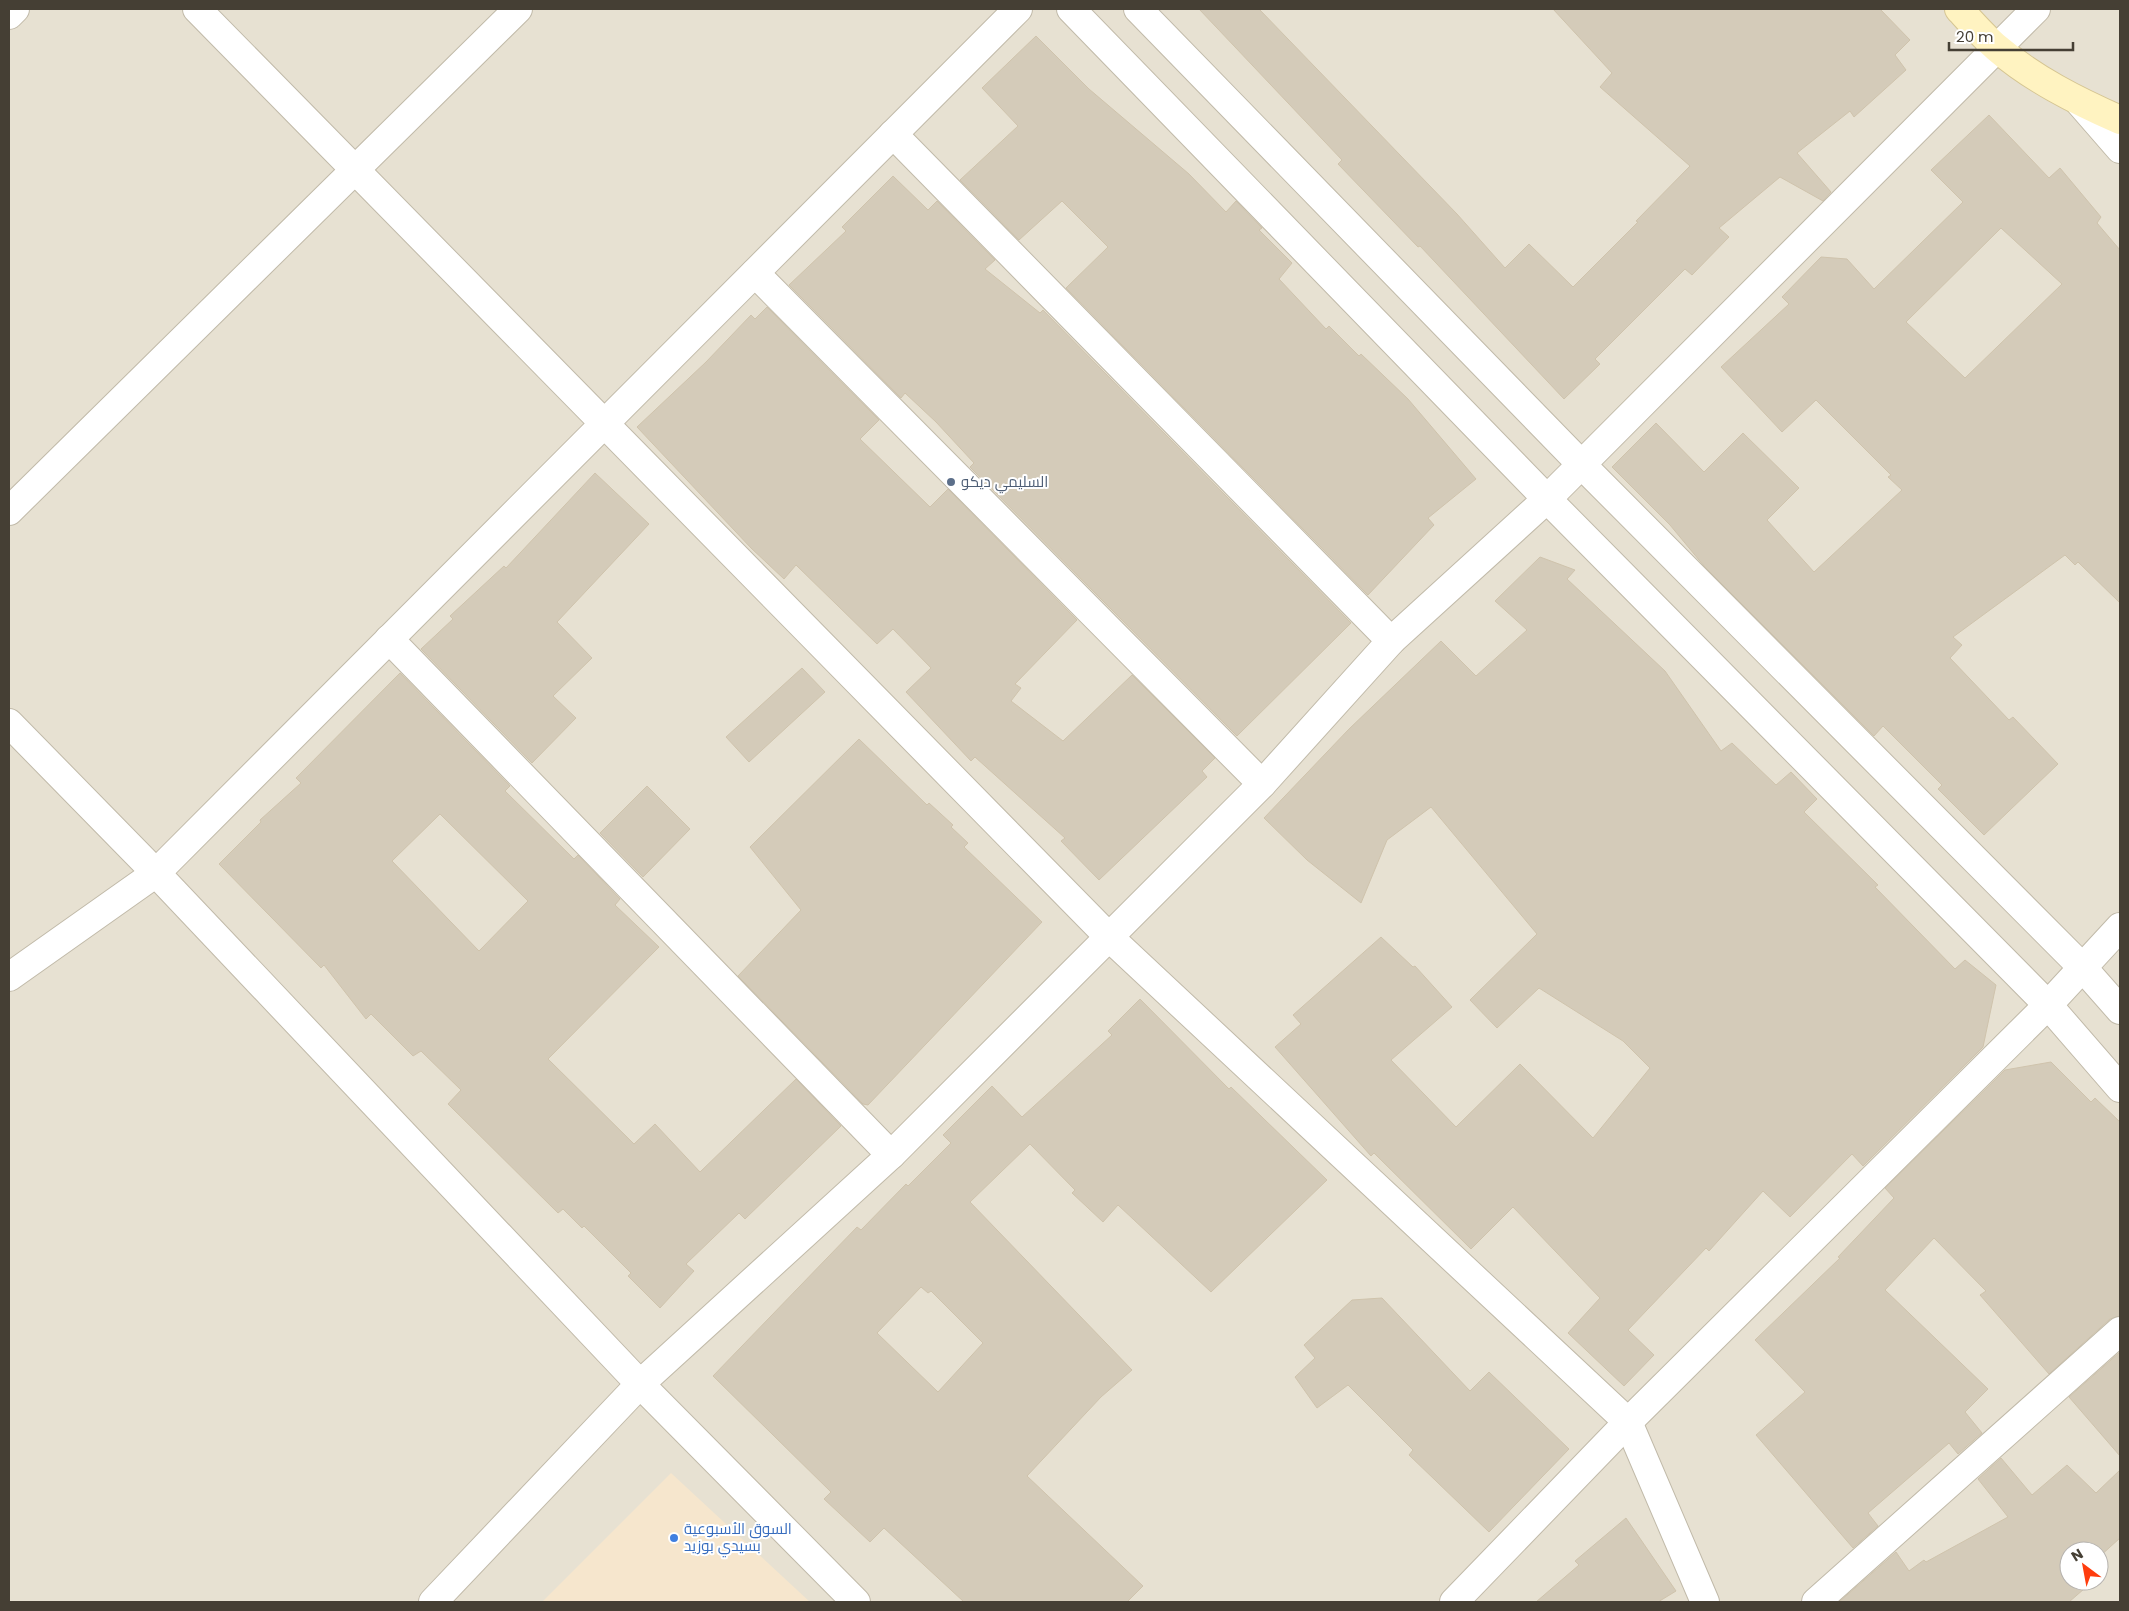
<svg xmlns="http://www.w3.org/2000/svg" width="2129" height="1611" font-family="Poppins,Cairo,sans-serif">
	<rect width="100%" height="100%" fill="#f3efe4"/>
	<!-- residential -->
	<path fill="#e7e1d2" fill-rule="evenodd" d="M9 9H2120V1602H9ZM2069 1551H2099V1581H2069Z"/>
	<!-- commercial -->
	<path fill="#f6e6cd" d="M671 1473 810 1602H542Z"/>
	<!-- building -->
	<g fill="#d4cbb9" stroke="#cfc3ac" fill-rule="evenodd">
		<path d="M1199 9H1259L1457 214 1505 268 1529 244 1573 287 1638 222 1636 221 1690 166 1600 87 1612 73 1553 9H1880L1910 40 1895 55 1906 70 1854 117 1850 111 1797 153 1831 192 1823 201 1780 177 1719 228 1729 237 1692 275 1685 269 1595 359 1600 364 1564 399 1420 246 1418 247 1338 164 1342 160Z"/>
		<path d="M1036 36 1089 89 1189 174 1226 212 1236 201 1262 228 1259 230 1292 263 1279 279 1326 329 1329 326 1359 356 1361 354 1408 399 1476 479 1428 518 1434 525 1368 595 1066 288 1108 247 1062 201 1019 240 960 180 1018 126 982 88Z"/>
		<path d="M1989 115 2049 178 2060 168 2101 217 2097 223 2120 250V603L2078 562 2075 565 2065 555 1953 637 1962 645 1950 658 2009 720 2013 717 2058 764 1984 835 1938 789 1942 785 1883 726 1874 736 1704 566 1670 525 1612 467 1656 423 1704 472 1743 433 1799 488 1767 520 1814 572 1902 490 1888 477 1891 475 1816 400 1782 432 1721 367 1789 304 1782 297 1821 257 1847 259 1874 289 1963 202 1931 170ZM2001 228 2062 284 1965 378 1906 322Z"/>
		<path d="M893 176 928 210 937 201 995 260 985 269 1040 313 1043 310 1351 623 1237 736 970 467 974 463 936 422 905 393 901 398 789 285 846 231 842 227Z"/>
		<path d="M767 307 879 420 860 439 930 507 948 489 1077 620 1015 684 1021 688 1011 701 1063 741 1132 675 1215 758 1202 771 1207 777 1099 880 1061 841 1065 838 975 757 971 761 906 692 931 668 893 629 877 644 796 565 784 579 751 548 637 427 706 362 751 315 755 319Z"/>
		<path d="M595 473 649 524 557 622 592 658 553 696 576 718 532 763 421 649 453 619 450 616 504 566 506 568Z"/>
		<path d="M1540 557 1575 570 1567 579 1665 671 1721 751 1732 743 1776 785 1791 772 1817 799 1804 812 1878 885 1875 887 1955 969 1965 960 1996 985 1983 1047 1863 1166 1852 1154 1790 1217 1763 1191 1709 1251 1706 1248 1628 1330 1654 1355 1624 1386 1568 1333 1600 1298 1513 1207 1471 1249 1374 1153 1371 1156 1275 1047 1301 1024 1293 1015 1381 937 1413 967 1415 966 1452 1007 1391 1060 1456 1127 1520 1064 1593 1138 1650 1068 1623 1041 1539 988 1497 1028 1470 1000 1537 934 1431 807 1387 840 1361 903 1307 860 1264 818 1349 729 1441 641 1476 676 1527 630 1495 601Z"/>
		<path d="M802 668 825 692 749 762 726 737Z"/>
		<path d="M400 673 510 786 505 791 574 859 578 855 620 899 615 905 659 947 548 1059 634 1144 655 1124 700 1172 796 1079 841 1126 745 1219 739 1213 686 1264 694 1271 660 1308 628 1276 631 1273 584 1226 582 1228 563 1209 558 1213 448 1104 461 1090 421 1051 413 1056 371 1014 366 1019 324 965 321 968 219 864 261 822 260 820 301 783 296 778ZM440 814 528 901 479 951 392 861Z"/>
		<path d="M859 739 927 805 929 803 953 825 951 827 968 843 964 847 1042 922 868 1105 863 1104 738 976 801 910 750 847Z"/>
		<path d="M647 786 690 829 643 877 600 833Z"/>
		<path d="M1140 999 1229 1089 1231 1087 1327 1180 1211 1292 1118 1205 1103 1222 1072 1193 1075 1190 1030 1144 970 1202 1132 1370 1101 1397 1027 1476 1143 1586 1127 1602H964L884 1528 870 1542 824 1499 831 1492 713 1376 857 1227 861 1230 906 1184 908 1186 951 1143 943 1135 992 1086 1022 1117 1112 1035 1108 1031ZM921 1287 928 1293 931 1291 983 1343 938 1392 877 1333Z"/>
		<path d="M2051 1062 2091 1102 2095 1098 2120 1122V1316L2110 1319 2049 1374 1980 1295 1986 1291 1934 1238 1885 1290 1988 1389 1965 1412 1982 1433 1958 1454 1949 1443 1868 1513 1878 1526 1853 1548 1756 1435 1805 1392 1755 1340 1840 1258 1838 1257 1894 1198 1885 1188 2005 1070Z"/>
		<path d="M1382 1298 1470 1391 1489 1372 1569 1449 1489 1532 1409 1455 1413 1450 1348 1385 1317 1408 1295 1377 1315 1358 1304 1345 1352 1300Z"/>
		<path d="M2120 1352V1456L2069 1397Z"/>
		<path d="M2001 1458 2032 1495 2067 1465 2096 1493 2120 1470V1538L2099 1557V1551H2069V1581L2092 1582 2069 1602H1839L1896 1552 1909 1571 1924 1560 1926 1562 2008 1517 1978 1479Z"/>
		<path d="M1626 1518 1676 1591 1658 1602H1536L1579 1565 1575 1561Z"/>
	</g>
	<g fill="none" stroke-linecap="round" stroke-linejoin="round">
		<defs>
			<g id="minor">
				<path d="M197 9 1109 937 1628 1422 1705 1602"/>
				<path d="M1071 9 1547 499 2048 1005 2120 1088"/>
				<path d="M1138 9 1581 464 2083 968 2120 1010"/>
				<path d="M9 15 15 9"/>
				<path d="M2080 103 2120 149"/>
				<path d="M893 134 1391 641"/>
				<path d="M755 273 1262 784"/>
				<path d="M9 511 518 9"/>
				<path d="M389 639 891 1155"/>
				<path d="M9 723 156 873 640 1384 856 1602"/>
				<path d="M9 977 156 873 1018 9"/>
				<path d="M433 1602 640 1384 891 1155 1262 784 1391 641 1547 499 2036 9"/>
				<path d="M1454 1602 1628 1422 2048 1005 2120 927"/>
				<path d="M1816 1602 2120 1331"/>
			</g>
			<path id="secondary" d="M1959 9C1971 22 1983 36 1997 48 2033 79 2077 101 2120 120"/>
		</defs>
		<!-- minor casing -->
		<use href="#minor" stroke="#c1baa9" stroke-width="30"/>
		<!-- secondary casing -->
		<use href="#secondary" stroke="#d5c592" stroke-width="30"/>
		<!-- minor -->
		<use href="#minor" stroke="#fff" stroke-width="28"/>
		<!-- secondary -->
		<use href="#secondary" stroke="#fff3c1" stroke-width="28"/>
	</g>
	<!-- markers -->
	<circle fill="#5c6f8a" stroke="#fff" stroke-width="2" cx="951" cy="482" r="5"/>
	<circle fill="#3f7fe0" stroke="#fff" stroke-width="2" cx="674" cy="1538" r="5"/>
	<g text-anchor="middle" stroke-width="4" stroke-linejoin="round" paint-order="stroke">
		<!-- service labels -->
		<g font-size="15" fill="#4e5e75" stroke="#fff" text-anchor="start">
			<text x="961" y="487">السليمي ديكو</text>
		</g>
		<!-- shop labels -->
		<g font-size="15" fill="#366cbe" stroke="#fff" text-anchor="start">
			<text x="684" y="1534">السوق الأسبوعية<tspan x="684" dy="17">بسيدي بوزيد</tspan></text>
		</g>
	</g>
	<!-- border -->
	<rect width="2129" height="1611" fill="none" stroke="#453f34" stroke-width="20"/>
	<!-- north arrow -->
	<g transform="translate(2084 1566) rotate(328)"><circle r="24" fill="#ffffff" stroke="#b5b2ae"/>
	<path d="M0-4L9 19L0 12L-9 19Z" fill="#ff3d0e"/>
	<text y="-8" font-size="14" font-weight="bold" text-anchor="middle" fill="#453f34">N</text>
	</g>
	<!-- scale -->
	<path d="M1949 42v8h124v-8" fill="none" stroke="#453f34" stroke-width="2.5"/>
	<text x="1956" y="42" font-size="15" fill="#453f34" stroke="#ffffff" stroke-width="4" paint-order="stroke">20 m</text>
</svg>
